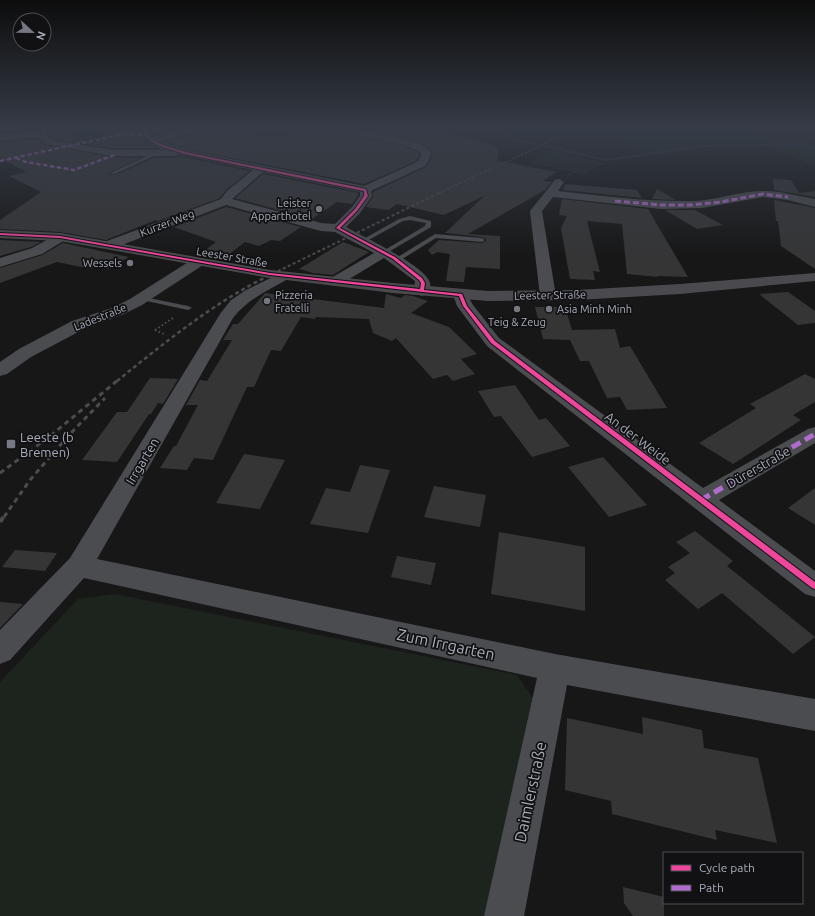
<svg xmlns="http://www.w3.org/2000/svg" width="815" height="916" font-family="Ubuntu,sans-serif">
	<rect width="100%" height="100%" fill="#171717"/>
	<!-- green -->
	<g fill="#1d241e">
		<path d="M627 129H716L755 136 806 141 804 132 815 134V166L764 146 708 147 651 155 630 145 625 141V135Z"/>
		<path d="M553 150 605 163 583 175 529 162Z"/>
		<path d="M115 594 517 675 534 700 485 916H0V682L78 599Z"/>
	</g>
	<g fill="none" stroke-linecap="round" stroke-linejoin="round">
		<!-- stream -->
		<path fill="#2a3239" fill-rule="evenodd" d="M492 129H495L516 138 606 159 706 145 794 144 815 147V149L794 146 706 147 606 161 514 140Z"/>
	</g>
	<!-- building -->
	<g fill="#353536">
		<path d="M110 129H141L146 141 157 148H112L52 139 46 133 70 130 74 136 94 144Z"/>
		<path d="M152 129H178L154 135Z"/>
		<path d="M221 129H248L254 135 287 137 299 129H338L343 133 405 146 419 153V156L416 161 364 184 187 149 165 141Z"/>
		<path d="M360 129H421L466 137 498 147V159L495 160 556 172 543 181 552 182 545 190 468 234 500 236V269L466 267 464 282 446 281 450 254 437 252 432 255 428 250 439 240 482 243 486 241V239L482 237 445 233 484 196 444 215 397 204 388 210 366 207 373 197V192L426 167 431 160 432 154 428 147 410 139Z"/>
		<path d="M37 139 45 145 112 157 140 158 109 173 110 174 115 175 154 158H174L178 156 250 171 226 190 220 198 158 221 156 220 106 240 60 232 0 229V220L41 192 9 176 26 172 0 158V142Z"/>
		<path d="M263 174 358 193V196L352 204 337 202 312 219 235 198Z"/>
		<path d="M773 179 791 180 799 193 815 191V197L774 190Z"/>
		<path d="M565 184 637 190 642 198 563 190Z"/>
		<path d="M657 189 676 200 652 199Z"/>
		<path d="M562 199 648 209 688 277 657 276 658 277 627 274 622 224 587 221 600 272 593 271 595 280 570 279 561 228 567 216 559 215Z"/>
		<path d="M774 200 815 208V269L781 246 778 221H776Z"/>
		<path d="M226 207 301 227 280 241 271 240 259 246 245 242 223 259 199 255 216 242 174 227Z"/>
		<path d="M665 210H695L723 225 697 229Z"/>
		<path d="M0 240 41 242 31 247 0 256Z"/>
		<path d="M343 242 369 252 333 275 313 273 299 269Z"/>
		<path d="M63 243 129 257 108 269 95 267 91 269 57 262 0 283V268L42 255Z"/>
		<path d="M788 292 815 311V323L798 325 759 294Z"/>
		<path d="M265 293 384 308 386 294 401 298 405 295 413 296 428 301 411 313 449 327 477 354 461 359 475 374 453 381 447 375 433 379 396 338 392 341 373 333 369 319 316 317 315 319 301 317 281 351 271 350 254 387H247L213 460 194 458 187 470 160 468 174 446H176L198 405H186L200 380 207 381 232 340H223L233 324H238Z"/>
		<path d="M535 307H565L572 330 615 329 620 348 630 346 667 408 627 410 620 397 607 398 589 361H580L570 340 543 339Z"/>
		<path d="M805 374 815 379V402L793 415 801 420 733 464 699 443 756 408 750 404Z"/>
		<path d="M150 378 178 379 163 404 158 403 151 414H149L117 462 82 460 117 412H127Z"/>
		<path d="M515 385 539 420 546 418 570 446 532 457 501 416 494 417 478 391Z"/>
		<path d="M244 454 285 460 260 509 216 503Z"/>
		<path d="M603 457 647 505 609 517 568 467Z"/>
		<path d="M360 465 390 470 368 533 310 524 326 488 350 492Z"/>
		<path d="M434 486 486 495 480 527 424 517Z"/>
		<path d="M815 488V525L788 508Z"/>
		<path d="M695 531 733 561 727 566 815 637 793 654 722 593 698 609 665 580 675 573 668 567 690 553 676 542Z"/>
		<path d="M499 532 585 547V611L491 594Z"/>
		<path d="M15 550 57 553 45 571 2 567Z"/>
		<path d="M397 556 436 563 431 585 391 577Z"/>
		<path d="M0 602 23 604 0 628Z"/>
		<path d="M642 717 702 730 704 748 758 758 777 843 715 830 717 840 612 814 611 801 565 790 567 718 643 734Z"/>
		<path d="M623 887 664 897V916H633L624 903Z"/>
	</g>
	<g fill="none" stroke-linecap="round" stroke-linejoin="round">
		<!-- path-far1 -->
		<g stroke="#4d4e52" stroke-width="1" stroke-dasharray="1 1.5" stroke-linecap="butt">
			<path d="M6 152 16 158"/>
			<path d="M569 175 579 170"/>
		</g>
		<!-- path -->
		<g stroke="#4d4e52" stroke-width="2" stroke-dasharray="1.5 2.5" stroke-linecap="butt">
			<path d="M155 330 173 318"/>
			<path d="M155 330 166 335"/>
		</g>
		<!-- lane -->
		<g fill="#4b4c50" fill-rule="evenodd">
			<path d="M154 153 158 154 115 174 110 173Z"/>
			<path d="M410 216 431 221V227L385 254 383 253V251L425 226 426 223 410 220 403 221 365 242 360 241 399 219Z"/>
			<path d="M435 234 482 238 485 240 482 242 436 238 399 261H395L393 260Z"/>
			<path d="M139 296 188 306 192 308 188 310 142 300H139Z"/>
		</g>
		<!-- street -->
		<g fill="#4b4c50" fill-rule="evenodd">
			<path d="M142 129H150L153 137 185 129H201L200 131 160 141 187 150 364 186 417 162C420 159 422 156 420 152L405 145 343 132 339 129C357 129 412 137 427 148 434 153 429 161 425 166L371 191 372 196 360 213 346 227C362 236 426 266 430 283 431 286 430 291 427 294L422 296 417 294 414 291 415 281 384 258 341 284 336 285 331 284 329 281 331 278 374 253 335 232 321 231 226 205 114 248H104L102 245 104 242 221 199 227 191 253 170 178 154 174 156H112L45 144 38 137 0 141V135L40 131 43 132 51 140 112 150H165C153 146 145 142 142 129ZM263 172 360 192V196L352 207 335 224 321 223 232 199Z"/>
			<path d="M559 179 564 182 558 191C604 196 649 202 695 201 717 200 743 190 764 191 781 191 798 196 815 199V207L788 200 763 197 702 208 661 209 553 197 542 211 556 296 553 299 548 301 543 299 540 296 530 211 555 180Z"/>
			<path d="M60 233 65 234 67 237 65 240 42 254 0 267V258L32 248Z"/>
			<path d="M198 258 203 259 205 262 203 265 142 305 124 314 84 329 31 357 7 374 0 376V362L19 349 72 321 112 308 130 299 193 259Z"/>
			<path d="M283 272 288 273 290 276 288 279C267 291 248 299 233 318L97 559 555 654 815 699V731L567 685 524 916H484L537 678 84 578 10 660 0 664V630L70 558 220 314 231 300 246 290Z"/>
			<path d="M461 290 466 292 473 305 499 338 703 488 808 429 815 427V443L719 500 815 571V597L805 594 487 346 457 306 453 295 456 292Z"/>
		</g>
		<!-- secondary -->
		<path fill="#4a4a4e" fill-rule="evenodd" d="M0 230 60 233 270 270 393 283 488 291 577 290 680 284 815 273V281L680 294 577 300 488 301 393 293 270 278 60 241 0 238Z"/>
		<!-- rail-far4 -->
		<path stroke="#4b4c4f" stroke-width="1.5" stroke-dasharray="2.5 2" stroke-linecap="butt" d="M439 193 538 147 571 129"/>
		<!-- rail-far3 -->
		<path stroke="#4b4c4f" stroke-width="2" stroke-dasharray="3 2.5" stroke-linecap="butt" d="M268 276 441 192"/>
		<!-- rail-far2 -->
		<path stroke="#4b4c4f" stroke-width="2.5" stroke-dasharray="4 3" stroke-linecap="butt" d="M117 381C164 343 216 301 270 275"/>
		<!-- rail-far1 -->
		<g stroke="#4b4c4f" stroke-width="3" stroke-dasharray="5 4" stroke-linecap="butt">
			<path d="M0 473 49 437 118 380"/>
			<path d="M4 517 30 480 69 435 105 398"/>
		</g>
		<!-- rail -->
		<path stroke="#4b4c4f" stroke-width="4" stroke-dasharray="6 5" stroke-linecap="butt" d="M0 522 4 516"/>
		<!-- quiet-far2 -->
		<g stroke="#b06ccc" stroke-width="2.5" stroke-dasharray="4.5 2.5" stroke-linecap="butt">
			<path d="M42 131 63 129"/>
			<path d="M16 158 26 162 74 170 117 154"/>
			<path d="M0 161 123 134 147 135"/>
		</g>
		<!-- quiet-far1 -->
		<path stroke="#b06ccc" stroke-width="3" stroke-dasharray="6 3" stroke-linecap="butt" d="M615 201 661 205H690L721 202 763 194 788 197"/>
		<!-- quiet -->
		<path stroke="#b06ccc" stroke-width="5" stroke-dasharray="10 5" stroke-linecap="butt" d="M701 500 815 434"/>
		<defs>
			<path id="cycleway" d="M145 129H147L149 137C160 145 173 148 186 152L366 189 368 196 357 211 340 228 395 257 422 278 425 283 424 290 462 294 467 306 495 341 815 582V589L812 588 491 343 463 306 459 296 270 275 60 238 0 235V233L60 236 270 273 420 289 421 283 419 280 393 259 336 228 355 209 364 196V191L184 154C173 150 156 147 148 138 146 136 146 132 145 129Z"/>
		</defs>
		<!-- cycleway casing -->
		<use href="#cycleway" stroke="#111113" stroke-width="2"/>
		<!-- cycleway -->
		<use href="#cycleway" fill="#ed469a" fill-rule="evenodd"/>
	</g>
	<!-- sky -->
	<linearGradient id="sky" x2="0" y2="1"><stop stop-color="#0d0d0d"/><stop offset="0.5" stop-color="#363c47"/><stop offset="1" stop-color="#363c47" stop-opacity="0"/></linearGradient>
	<rect width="815" height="257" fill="url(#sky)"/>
	<!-- markers -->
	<g fill="#757880" stroke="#111113" stroke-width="1.5">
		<circle cx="319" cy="209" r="4"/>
		<circle cx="130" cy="263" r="4"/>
		<circle cx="267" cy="301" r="4"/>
		<circle cx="517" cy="309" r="4"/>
		<circle cx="549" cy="309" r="4"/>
		<rect x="6" y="439" width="10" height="10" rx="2"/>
	</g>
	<g text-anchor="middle" stroke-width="3.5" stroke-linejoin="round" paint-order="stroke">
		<!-- far-poi labels -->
		<g font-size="11" fill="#a8adb8" stroke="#111113" text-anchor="end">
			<text x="311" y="207">Leister<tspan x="311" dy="13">Apparthotel</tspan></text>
			<text x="122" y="267">Wessels</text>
			<text x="275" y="299" text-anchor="start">Pizzeria<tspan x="275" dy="13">Fratelli</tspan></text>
			<text x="557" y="313" text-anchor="start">Asia Minh Minh</text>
			<text x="517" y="326" text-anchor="middle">Teig &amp; Zeug</text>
		</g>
		<!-- far-street labels -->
		<g font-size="11" fill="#a8adb8" stroke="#111113">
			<text transform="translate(167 223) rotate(-21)" y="4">Kurzer Weg</text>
			<text transform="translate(232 257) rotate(10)" y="4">Leester Straße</text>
			<text transform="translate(550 295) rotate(-1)" y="4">Leester Straße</text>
			<text transform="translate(100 317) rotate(-22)" y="4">Ladestraße</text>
		</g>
		<!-- poi labels -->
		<g font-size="13" fill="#a8adb8" stroke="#111113" text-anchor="start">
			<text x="20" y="442">Leeste (b<tspan x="20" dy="15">Bremen)</tspan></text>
		</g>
		<!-- street labels -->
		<g font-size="13" fill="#a8adb8" stroke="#111113">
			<text transform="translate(638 438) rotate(37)" y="5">An der Weide</text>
			<text transform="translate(142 461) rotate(-59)" y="5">Irrgarten</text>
			<text transform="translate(758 467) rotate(-30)" y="5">Dürerstraße</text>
		</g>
		<!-- near-street labels -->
		<g font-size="16" fill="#a8adb8" stroke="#111113">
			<text transform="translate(446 644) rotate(12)" y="6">Zum Irrgarten</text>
			<text transform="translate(530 792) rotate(-78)" y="6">Daimlerstraße</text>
		</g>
	</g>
	<!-- legend -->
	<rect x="663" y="852" width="140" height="52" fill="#111113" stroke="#4d4f55"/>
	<rect x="671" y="865" width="20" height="6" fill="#ed469a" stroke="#4d4f55"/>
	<text x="699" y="872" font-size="12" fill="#a8adb8">Cycle path</text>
	<rect x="671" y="885" width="20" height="6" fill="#b06ccc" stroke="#4d4f55"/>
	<text x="699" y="892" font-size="12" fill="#a8adb8">Path</text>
	<!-- north arrow -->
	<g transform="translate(32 32) rotate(112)"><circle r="19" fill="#111113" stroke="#4d4f55"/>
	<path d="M0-3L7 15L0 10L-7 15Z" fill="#757880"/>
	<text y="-6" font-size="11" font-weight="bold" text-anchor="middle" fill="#a8adb8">N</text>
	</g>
</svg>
